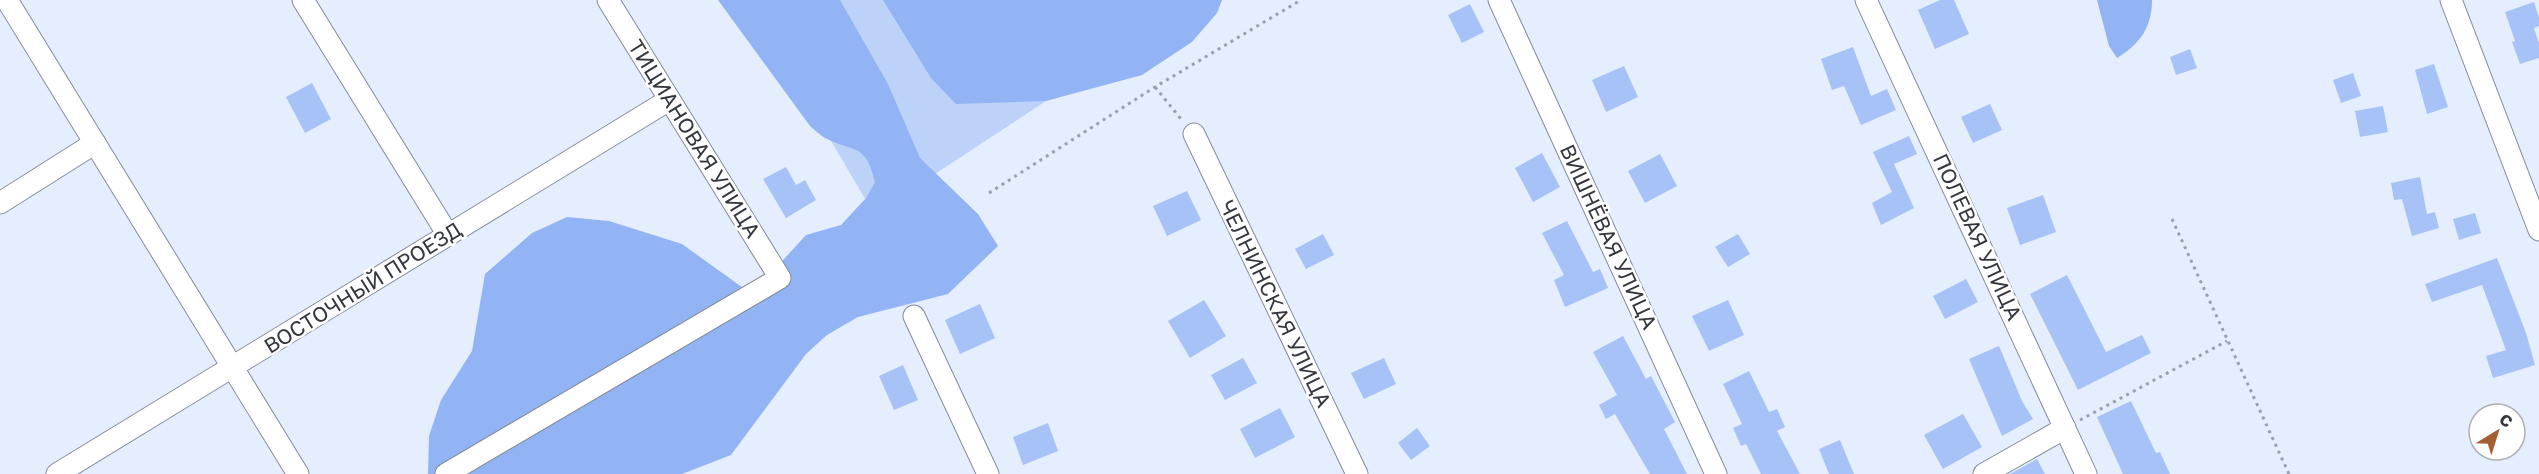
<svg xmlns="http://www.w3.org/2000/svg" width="2539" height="474" font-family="'Golos Text',sans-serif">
	<rect width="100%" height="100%" fill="#e5eeff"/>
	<!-- green -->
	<path fill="#bcd2f9" d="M748 0H1200L874 214Z"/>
	<!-- forest -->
	<g fill="#92b4f4">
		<path d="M718 0H840L888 84 920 158 978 214 998 246 948 294 858 317 827 335 806 354 731 455 682 474H428L429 436 441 400 472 351 485 274 532 233 567 217 609 221 682 244 746 290 764 281 806 235 841 225 866 198 875 182C866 143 855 153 825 138 820 135 815 130 810 126Z"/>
		<path d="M883 0H1222L1217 13 1192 42 1142 75 1046 101 956 104 931 78Z"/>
		<path d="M2097 0H2152C2152 27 2140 44 2117 58L2109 46Z"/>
	</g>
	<!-- building -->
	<g fill="#a6c2f6">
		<path d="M1940 0H1954L1969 34 1935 49 1918 10Z"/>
		<path d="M2534 2 2539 18V26L2534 28 2539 43V58L2520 64 2512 42 2515 41 2505 12Z"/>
		<path d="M1470 4 1484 32 1462 43 1448 15Z"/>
		<path d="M1853 47 1871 96 1887 89 1896 110 1861 125 1844 86 1832 90 1821 59Z"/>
		<path d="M2190 49 2197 68 2176 75 2170 57Z"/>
		<path d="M2434 64 2448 107 2427 114 2415 70Z"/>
		<path d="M1624 66 1638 97 1606 112 1592 80Z"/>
		<path d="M2353 73 2361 96 2341 103 2333 80Z"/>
		<path d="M312 83 331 119 305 133 286 97Z"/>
		<path d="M1990 104 2002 130 1973 143 1961 117Z"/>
		<path d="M2383 106 2388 132 2360 137 2355 111Z"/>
		<path d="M1909 136 1917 154 1894 164 1914 208 1881 225 1872 203 1892 192 1873 152Z"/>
		<path d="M1542 153 1560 187 1533 202 1515 168Z"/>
		<path d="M1660 154 1677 186 1645 203 1628 171Z"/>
		<path d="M786 167 796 185 805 180 816 200 786 218 763 179Z"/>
		<path d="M2420 177 2427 214 2435 212 2439 228 2412 236 2402 199 2394 200 2391 183Z"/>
		<path d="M1187 191 1201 220 1167 236 1153 206Z"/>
		<path d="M2043 195 2056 232 2020 245 2007 208Z"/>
		<path d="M2475 213 2481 233 2459 240 2453 219Z"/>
		<path d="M1567 221 1593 272 1600 269 1608 288 1565 307 1554 280 1564 275 1542 233Z"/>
		<path d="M1323 234 1334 255 1306 269 1295 249Z"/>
		<path d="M1738 234 1750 254 1728 267 1715 247Z"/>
		<path d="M2497 258 2526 333 2535 365 2493 378 2486 356 2506 350 2482 285 2432 302 2425 284Z"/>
		<path d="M2067 275 2106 352 2142 335 2151 353 2078 390 2030 294Z"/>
		<path d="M1966 279 1978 302 1945 319 1933 296Z"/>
		<path d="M1204 300 1226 336 1190 358 1168 321Z"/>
		<path d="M1728 300 1744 335 1709 351 1692 316Z"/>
		<path d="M980 304 995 338 960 354 945 320Z"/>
		<path d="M1623 336 1646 379 1651 376 1675 422 1664 429 1687 474H1650L1615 414 1606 419 1599 405 1617 395 1593 352Z"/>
		<path d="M1999 346 2022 401 2033 419 2002 436 1969 359Z"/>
		<path d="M1243 358 1257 383 1225 400 1211 375Z"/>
		<path d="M1384 358 1396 384 1364 399 1351 373Z"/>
		<path d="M903 365 918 400 894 410 879 376Z"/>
		<path d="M1749 371 1769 412 1777 409 1785 427 1777 431 1800 474H1761L1746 444 1741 446 1733 428 1742 424 1723 384Z"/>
		<path d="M2131 401 2156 453 2160 452 2170 474H2123L2097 417Z"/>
		<path d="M1280 408 1295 437 1255 458 1240 429Z"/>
		<path d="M1963 414 1982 447 1943 469 1924 435Z"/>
		<path d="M1048 423 1058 451 1023 465 1013 437Z"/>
		<path d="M1417 428 1430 446 1411 460 1398 443Z"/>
		<path d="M1840 440 1854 474H1829L1819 449Z"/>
		<path d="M2037 459 2045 474H2010Z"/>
	</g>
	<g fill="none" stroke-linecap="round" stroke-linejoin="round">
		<defs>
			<g id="street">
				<path d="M7 0 298 474"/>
				<path d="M303 0 448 235"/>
				<path d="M1499 0 1716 474"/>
				<path d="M1866 0 2086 474"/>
				<path d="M2451 0 2539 230"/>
				<path d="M1194 134 1357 474"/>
				<path d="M0 203 95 143"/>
				<path d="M914 316 988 474"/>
				<path d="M57 474 669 100"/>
				<path d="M446 474 780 278 608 0"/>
				<path d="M1984 474 2065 428"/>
			</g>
		</defs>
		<!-- street casing -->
		<use href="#street" stroke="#838b9a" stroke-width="23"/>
		<!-- path -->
		<g stroke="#9aa0ad" stroke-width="3" stroke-dasharray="3 4.5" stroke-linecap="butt">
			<path d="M1155 87 1181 119"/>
			<path d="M989 193 1155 87 1301 0"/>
			<path d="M2172 219 2289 474"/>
			<path d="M2080 420 2227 341"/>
		</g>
		<!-- street -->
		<use href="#street" stroke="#fff" stroke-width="21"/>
	</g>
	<g text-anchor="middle" stroke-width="5" stroke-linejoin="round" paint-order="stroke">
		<!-- street labels -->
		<g font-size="21" fill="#34373e" stroke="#fff">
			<text transform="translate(694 139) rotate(58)" y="7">ТИЦИАНОВАЯ УЛИЦА</text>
			<text transform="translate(1608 237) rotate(65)" y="7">ВИШНЁВАЯ УЛИЦА</text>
			<text transform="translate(1977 237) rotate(65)" y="7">ПОЛЕВАЯ УЛИЦА</text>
			<text transform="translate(363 288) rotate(-32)" y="7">ВОСТОЧНЫЙ ПРОЕЗД</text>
			<text transform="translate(1275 304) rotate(64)" y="7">ЧЕЛНИНСКАЯ УЛИЦА</text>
		</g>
	</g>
	<!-- north arrow -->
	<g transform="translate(2497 432) rotate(38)"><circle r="28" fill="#ffffff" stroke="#aeafb2" stroke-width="1.5"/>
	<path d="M0-4.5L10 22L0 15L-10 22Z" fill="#a35f31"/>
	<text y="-9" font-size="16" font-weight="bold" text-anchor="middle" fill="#34373e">С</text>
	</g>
</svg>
